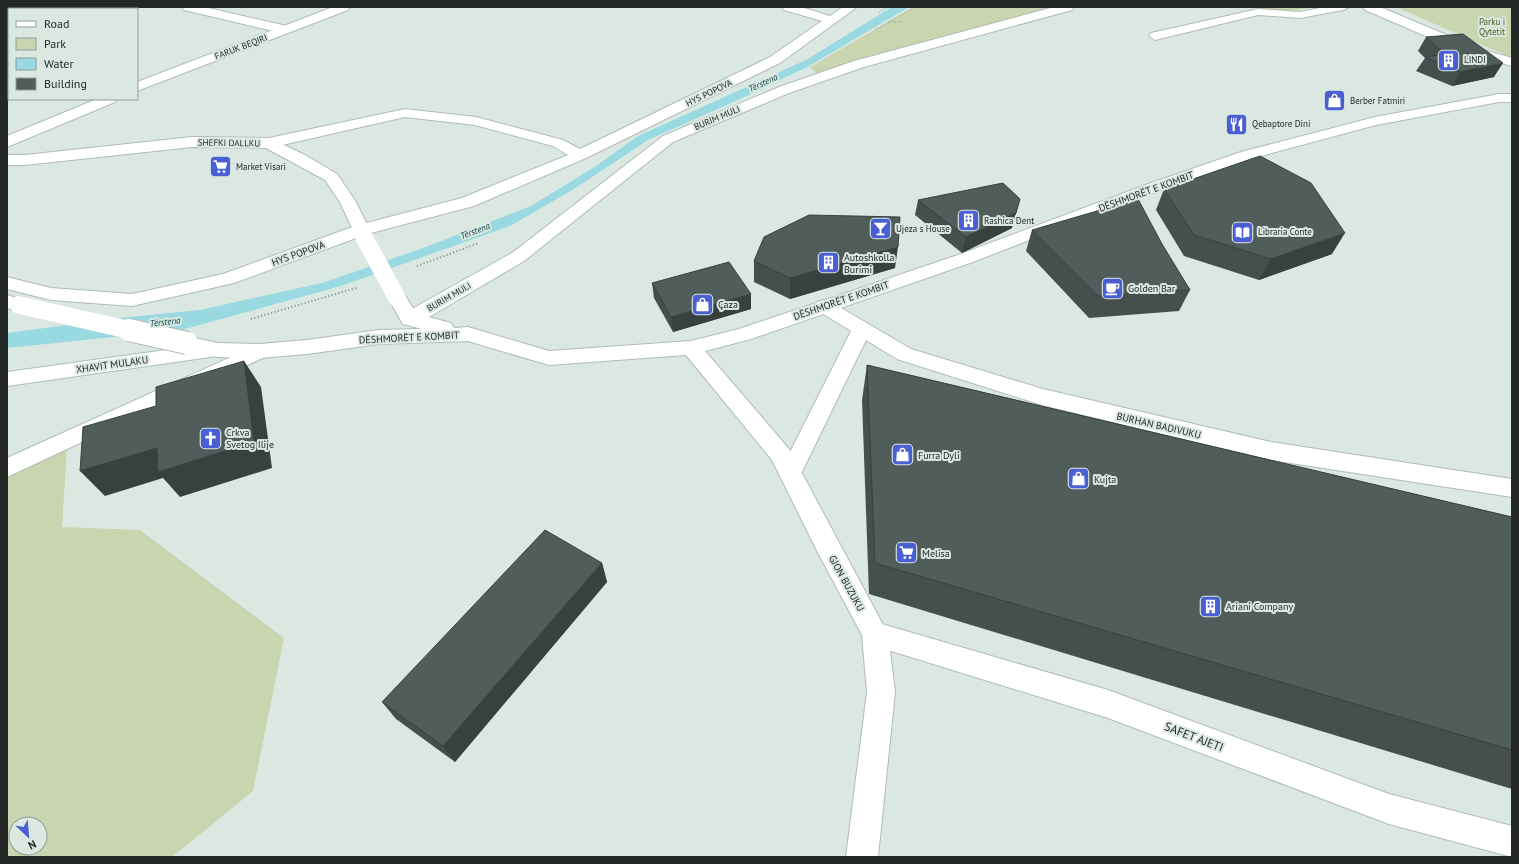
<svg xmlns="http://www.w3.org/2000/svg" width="1519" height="864" font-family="'PT Sans',sans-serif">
	<rect width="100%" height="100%" fill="#dbe8e2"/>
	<!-- green -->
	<g fill="#c8d5ae" fill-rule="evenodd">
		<path d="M914 7H1062L819 76 810 67Z"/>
		<path d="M1260 7H1314C1296 10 1277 16 1260 7Z"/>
		<path d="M1396 7H1512V58Z"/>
		<path d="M67 448 62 527 140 530 284 638 253 791 172 857H7V475ZM16 824H40V848H16Z"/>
	</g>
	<!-- water -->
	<path fill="#99d9e2" d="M892 7H909L809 66 760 90 648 140 574 189 510 226 341 286 181 330 7 348V333L129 317 200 310 322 283 423 248 531 206 596 166 638 136 806 60Z"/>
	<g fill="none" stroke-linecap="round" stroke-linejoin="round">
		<defs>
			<path id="lane" d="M1325 7H1349L1343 10 1300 18 1258 15 1155 40 1149 36 1151 33 1258 9 1300 12Z"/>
			<g id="street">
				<path d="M182 7H204L291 27 292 30 286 34 184 10Z"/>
				<path d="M782 7H801L830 16 843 7H857L780 63 586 158 474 206 367 234 234 283 132 306 51 300 7 289V277L51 288 132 294 223 274 355 226 462 198 568 155 553 146 475 125 405 117 269 148 264 146 261 143 264 140 269 138 405 109 476 117 563 140 580 149 770 57 822 21 784 10Z"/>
				<path d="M1054 7H1074L1072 10 864 67 789 93 673 142 524 261 417 324 410 325 403 324 400 319 403 314 512 253 663 136 779 87 854 61Z"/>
				<path d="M1363 7H1380L1480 49 1512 58V66L1470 55 1365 10Z"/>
				<path d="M824 300 831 302 911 349 1043 389 1271 442 1512 479V497L1271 460 1042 405 897 359 866 340 798 480 790 483 782 480 779 474 851 331 817 310 814 306 817 302Z"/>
				<path d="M217 343 224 345 227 350 224 355 7 386V372Z"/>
				<path d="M260 344 267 346 270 351 267 356 7 477V458Z"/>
				<path d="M875 622 1108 690 1389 794 1512 826V857L1389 824 1108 718 875 646 866 643 862 634 866 625Z"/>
			</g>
			<g id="secondary">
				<path d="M333 7H350L348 10 137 91V82Z"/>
				<path d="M1499 94H1512V102H1499L1376 125 1253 158 1163 189 970 263 751 339 705 351 789 449 888 634 895 692 878 857H846L867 692 862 635 818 553 772 460 686 355 549 365 468 341 379 344 307 354 260 358 217 357 180 348 177 343 180 338 187 336 217 343 260 344 307 340 379 330 422 329 403 324 388 298 390 294 397 292 404 294 417 314 451 323 454 328 468 327 549 351 691 341 739 329 958 255 1151 183 1241 152 1375 117Z"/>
				<path d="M97 99H117L115 102 7 147V136Z"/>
				<path d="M192 137 269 138 305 155 337 174 356 202 373 237 370 241 364 242 358 241 340 202 325 180 266 148 192 147 25 165H7V155H25Z"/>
				<path d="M7 295 26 301 29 305 26 309 19 311 7 308Z"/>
			</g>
		</defs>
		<!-- lane casing -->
		<use href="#lane" stroke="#afbcb6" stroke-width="2"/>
		<!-- street casing -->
		<use href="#street" stroke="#afbcb6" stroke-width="2"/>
		<!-- secondary casing -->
		<use href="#secondary" stroke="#afbcb6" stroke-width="2"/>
		<!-- path-far1 -->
		<g stroke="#818a86" stroke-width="1.5" stroke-dasharray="0.5 2" stroke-linecap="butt">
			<path d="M879 12 889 7"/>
			<path d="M888 22H903"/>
			<path d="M876 29 915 7"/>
		</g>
		<!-- path -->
		<g stroke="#818a86" stroke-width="2" stroke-dasharray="1 2.5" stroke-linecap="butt">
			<path d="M417 266 479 243"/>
			<path d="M251 319 356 288"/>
		</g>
		<!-- lane -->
		<use href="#lane" fill="#fff" fill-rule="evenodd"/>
		<!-- street -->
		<use href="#street" fill="#fff" fill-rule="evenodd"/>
		<!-- secondary -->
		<use href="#secondary" fill="#fff" fill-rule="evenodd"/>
		<defs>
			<g id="secondary-bridge-far1">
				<path d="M364 237 397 298"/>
				<path d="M19 305 134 331"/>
			</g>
			<path id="secondary-bridge" d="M129 330 187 343"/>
		</defs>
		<!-- secondary-bridge-far1 casing -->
		<use href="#secondary-bridge-far1" stroke="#afbcb6" stroke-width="18" stroke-linecap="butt"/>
		<!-- secondary-bridge casing -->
		<use href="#secondary-bridge" stroke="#afbcb6" stroke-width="24" stroke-linecap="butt"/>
		<!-- secondary-bridge-far1 -->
		<use href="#secondary-bridge-far1" stroke="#fff" stroke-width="18"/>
		<!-- secondary-bridge -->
		<use href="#secondary-bridge" stroke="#fff" stroke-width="22"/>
	</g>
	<!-- wall -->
	<g fill="#45504e">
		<path d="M1426 37 1494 77 1452 86 1416 71 1425 58 1418 51Z"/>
		<path d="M1164 189 1332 254 1259 280 1184 256 1156 210Z"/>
		<path d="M918 200 1012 228 962 253 915 215Z"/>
		<path d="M1032 230 1162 244 1190 290 1179 311 1089 318 1026 251Z"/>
		<path d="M754 261 895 268 790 299 754 282Z"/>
		<path d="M652 283 751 294V309L673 332 654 298Z"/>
		<path d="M867 365 1512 517V789L869 594 862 400Z"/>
		<path d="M602 563 607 582 455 762 396 719 382 702Z"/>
	</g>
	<!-- shaded-wall -->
	<g fill="#384140">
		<path d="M1503 63 1494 77 1452 86 1461 72Z"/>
		<path d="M1020 199 1012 228 962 253 966 237Z"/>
		<path d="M1345 233 1332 254 1259 280 1271 259Z"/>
		<path d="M898 247 895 268 790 299V278Z"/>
		<path d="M751 294V309L673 332 671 317Z"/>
		<path d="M244 361 261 387 272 468 180 497 163 478 105 496 80 471Z"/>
		<path d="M602 563 607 582 455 762 443 746Z"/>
	</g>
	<!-- building -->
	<g fill="#505d5b" stroke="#384140">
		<path d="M1463 34 1503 63 1461 72 1425 57 1445 54 1426 37Z"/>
		<path d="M1260 156 1311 183 1345 233 1271 259 1194 235 1164 189Z"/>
		<path d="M1003 183 1020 199 1016 213 966 237 918 200Z"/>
		<path d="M1138 199 1162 244 1190 290 1098 296 1032 230Z"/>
		<path d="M809 215 900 217 898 247 790 278 754 261 764 237Z"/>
		<path d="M729 262 751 294 671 317 652 283Z"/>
		<path d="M244 361 254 442 158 472 157 448 80 471 83 427 156 406V387Z"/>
		<path d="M867 365 1512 517V750L875 563Z"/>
		<path d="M545 530 602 563 443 746 382 702Z"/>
	</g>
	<!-- icons -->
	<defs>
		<symbol id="building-square" viewBox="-11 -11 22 22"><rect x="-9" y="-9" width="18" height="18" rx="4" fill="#4b5fd4" stroke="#dbe8e2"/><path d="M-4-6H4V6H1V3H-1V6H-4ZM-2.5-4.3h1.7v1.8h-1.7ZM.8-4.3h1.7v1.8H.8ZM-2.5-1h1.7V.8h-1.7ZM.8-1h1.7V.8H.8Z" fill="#fff"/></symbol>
		<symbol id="shop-square" viewBox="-11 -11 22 22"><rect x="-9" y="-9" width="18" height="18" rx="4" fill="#4b5fd4" stroke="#dbe8e2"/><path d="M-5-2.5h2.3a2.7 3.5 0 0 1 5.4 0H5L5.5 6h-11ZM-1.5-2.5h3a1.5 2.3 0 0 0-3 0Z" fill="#fff"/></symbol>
		<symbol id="restaurant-square" viewBox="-11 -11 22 22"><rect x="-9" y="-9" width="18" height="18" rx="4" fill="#4b5fd4" stroke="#dbe8e2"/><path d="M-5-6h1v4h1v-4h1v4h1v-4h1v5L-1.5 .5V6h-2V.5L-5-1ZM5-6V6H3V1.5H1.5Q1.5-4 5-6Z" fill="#fff"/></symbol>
		<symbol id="supermarket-square" viewBox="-11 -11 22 22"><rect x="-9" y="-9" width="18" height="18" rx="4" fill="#4b5fd4" stroke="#dbe8e2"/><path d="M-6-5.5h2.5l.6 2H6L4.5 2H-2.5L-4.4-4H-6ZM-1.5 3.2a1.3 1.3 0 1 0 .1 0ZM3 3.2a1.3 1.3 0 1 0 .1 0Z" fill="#fff"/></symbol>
		<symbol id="bar-square" viewBox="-11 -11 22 22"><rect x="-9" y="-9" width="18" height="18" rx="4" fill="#4b5fd4" stroke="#dbe8e2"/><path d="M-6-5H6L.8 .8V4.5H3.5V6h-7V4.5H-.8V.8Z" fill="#fff"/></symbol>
		<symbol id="library-square" viewBox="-11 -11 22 22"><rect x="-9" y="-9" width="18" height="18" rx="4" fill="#4b5fd4" stroke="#dbe8e2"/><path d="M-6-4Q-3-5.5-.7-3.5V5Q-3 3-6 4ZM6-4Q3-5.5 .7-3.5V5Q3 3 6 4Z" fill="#fff"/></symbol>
		<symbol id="cafe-square" viewBox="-11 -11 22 22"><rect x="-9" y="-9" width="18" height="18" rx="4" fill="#4b5fd4" stroke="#dbe8e2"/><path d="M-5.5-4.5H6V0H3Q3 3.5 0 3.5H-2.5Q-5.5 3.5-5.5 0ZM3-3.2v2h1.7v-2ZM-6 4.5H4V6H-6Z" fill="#fff"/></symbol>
		<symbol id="church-square" viewBox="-11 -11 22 22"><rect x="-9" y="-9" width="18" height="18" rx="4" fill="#4b5fd4" stroke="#dbe8e2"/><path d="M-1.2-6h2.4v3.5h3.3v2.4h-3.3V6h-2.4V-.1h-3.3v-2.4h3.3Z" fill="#fff"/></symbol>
	</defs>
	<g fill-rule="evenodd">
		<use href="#building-square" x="1436" y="48" width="25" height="25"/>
		<use href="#shop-square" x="1322" y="88" width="25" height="25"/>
		<use href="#restaurant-square" x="1224" y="112" width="25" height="25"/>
		<use href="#supermarket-square" x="208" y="154" width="25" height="25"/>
		<use href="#building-square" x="956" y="208" width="25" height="25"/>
		<use href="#bar-square" x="868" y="216" width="25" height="25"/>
		<use href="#library-square" x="1230" y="220" width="25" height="25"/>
		<use href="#building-square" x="816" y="250" width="25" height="25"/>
		<use href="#cafe-square" x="1100" y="276" width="25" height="25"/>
		<use href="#shop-square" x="690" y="292" width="25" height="25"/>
		<use href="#church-square" x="198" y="426" width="25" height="25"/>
		<use href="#shop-square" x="890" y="442" width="25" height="25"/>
		<use href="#shop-square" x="1066" y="466" width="25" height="25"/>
		<use href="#supermarket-square" x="894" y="540" width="25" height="25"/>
		<use href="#building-square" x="1198" y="594" width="25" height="25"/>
	</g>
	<g text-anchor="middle" stroke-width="4" stroke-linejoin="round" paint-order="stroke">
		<!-- far-park labels -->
		<g font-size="9" fill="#4c5d17" stroke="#dbe8e2">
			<text x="1492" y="25">Parku i<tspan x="1492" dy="10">Qytetit</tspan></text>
		</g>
		<!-- far-street labels -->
		<g font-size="9" fill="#232826" stroke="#dbe8e2">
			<text transform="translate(241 47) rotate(-21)" y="3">FARUK BEQIRI</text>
			<text transform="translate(709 93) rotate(-26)" y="3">HYS POPOVA</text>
			<text transform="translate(717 118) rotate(-23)" y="3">BURIM MULI</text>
			<text transform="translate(229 143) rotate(1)" y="3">SHEFKI DALLKU</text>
			<text transform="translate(449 297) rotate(-30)" y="3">BURIM MULI</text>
		</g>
		<!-- far-poi labels -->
		<g font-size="9" fill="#232826" stroke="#dbe8e2" text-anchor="start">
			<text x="1464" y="63">LINDI</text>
			<text x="1350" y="104">Berber Fatmiri</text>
			<text x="1252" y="127">Qebaptore Dini</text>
			<text x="236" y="170">Market Visari</text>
			<text x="984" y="224">Rashica Dent</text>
			<text x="896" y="232">Ujeza s House</text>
			<text x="1258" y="235">Libraria Conte</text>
		</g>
		<!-- far-water labels -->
		<g font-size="9" font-style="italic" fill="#06424a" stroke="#dbe8e2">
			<text transform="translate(763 83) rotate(-25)" y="3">Tërstena</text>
			<text transform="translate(475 231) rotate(-21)" y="3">Tërstena</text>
			<text transform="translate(165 322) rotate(-7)" y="3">Tërstena</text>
		</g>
		<!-- street labels -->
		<g font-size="10" fill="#232826" stroke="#dbe8e2">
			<text transform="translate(1146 191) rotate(-20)" y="4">DËSHMORËT E KOMBIT</text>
			<text transform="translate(298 253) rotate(-20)" y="4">HYS POPOVA</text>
			<text transform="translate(841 300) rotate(-19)" y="4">DËSHMORËT E KOMBIT</text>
			<text transform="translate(409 337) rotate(-3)" y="4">DËSHMORËT E KOMBIT</text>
			<text transform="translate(112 364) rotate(-8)" y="4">XHAVIT MULAKU</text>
			<text transform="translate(1159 425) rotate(13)" y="4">BURHAN BADIVUKU</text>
			<text transform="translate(847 583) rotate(61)" y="4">GJON BUZUKU</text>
		</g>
		<!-- poi labels -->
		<g font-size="10" fill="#232826" stroke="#dbe8e2" text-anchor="start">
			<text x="844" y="261">Autoshkolla<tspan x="844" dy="12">Burimi</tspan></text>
			<text x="1128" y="292">Golden Bar</text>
			<text x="718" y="308">Çaza</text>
			<text x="226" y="436">Crkva<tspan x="226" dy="12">Svetog Ilije</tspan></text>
			<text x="918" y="459">Furra Dyli</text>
			<text x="1094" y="483">Kujta</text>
			<text x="922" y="557">Melisa</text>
			<text x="1226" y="610">Ariani Company</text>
		</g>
		<!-- near-street labels -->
		<g font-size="12" fill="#232826" stroke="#dbe8e2">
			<text transform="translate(1194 737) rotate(21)" y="4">SAFET AJETI</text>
		</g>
	</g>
	<!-- border -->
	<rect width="1519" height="864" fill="none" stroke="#232826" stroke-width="16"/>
	<!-- legend -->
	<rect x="8" y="8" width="130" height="92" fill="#dbe8e2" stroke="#919b97"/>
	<rect x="16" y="21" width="20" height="6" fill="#ffffff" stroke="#919b97"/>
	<text x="44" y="28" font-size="12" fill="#232826">Road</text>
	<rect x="16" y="38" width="20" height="12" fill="#c8d5ae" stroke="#919b97"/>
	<text x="44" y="48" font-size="12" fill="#232826">Park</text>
	<rect x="16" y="58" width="20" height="12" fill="#99d9e2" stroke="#919b97"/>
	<text x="44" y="68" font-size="12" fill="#232826">Water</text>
	<rect x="16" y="78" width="20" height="12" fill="#505d5b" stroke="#919b97"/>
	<text x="44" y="88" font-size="12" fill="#232826">Building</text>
	<!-- north arrow -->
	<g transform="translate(28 836) rotate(154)"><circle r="19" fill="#dbe8e2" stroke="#919b97"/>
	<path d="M0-3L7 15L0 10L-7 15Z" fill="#4b5fd4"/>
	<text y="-6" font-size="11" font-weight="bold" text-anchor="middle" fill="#232826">N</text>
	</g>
</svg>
